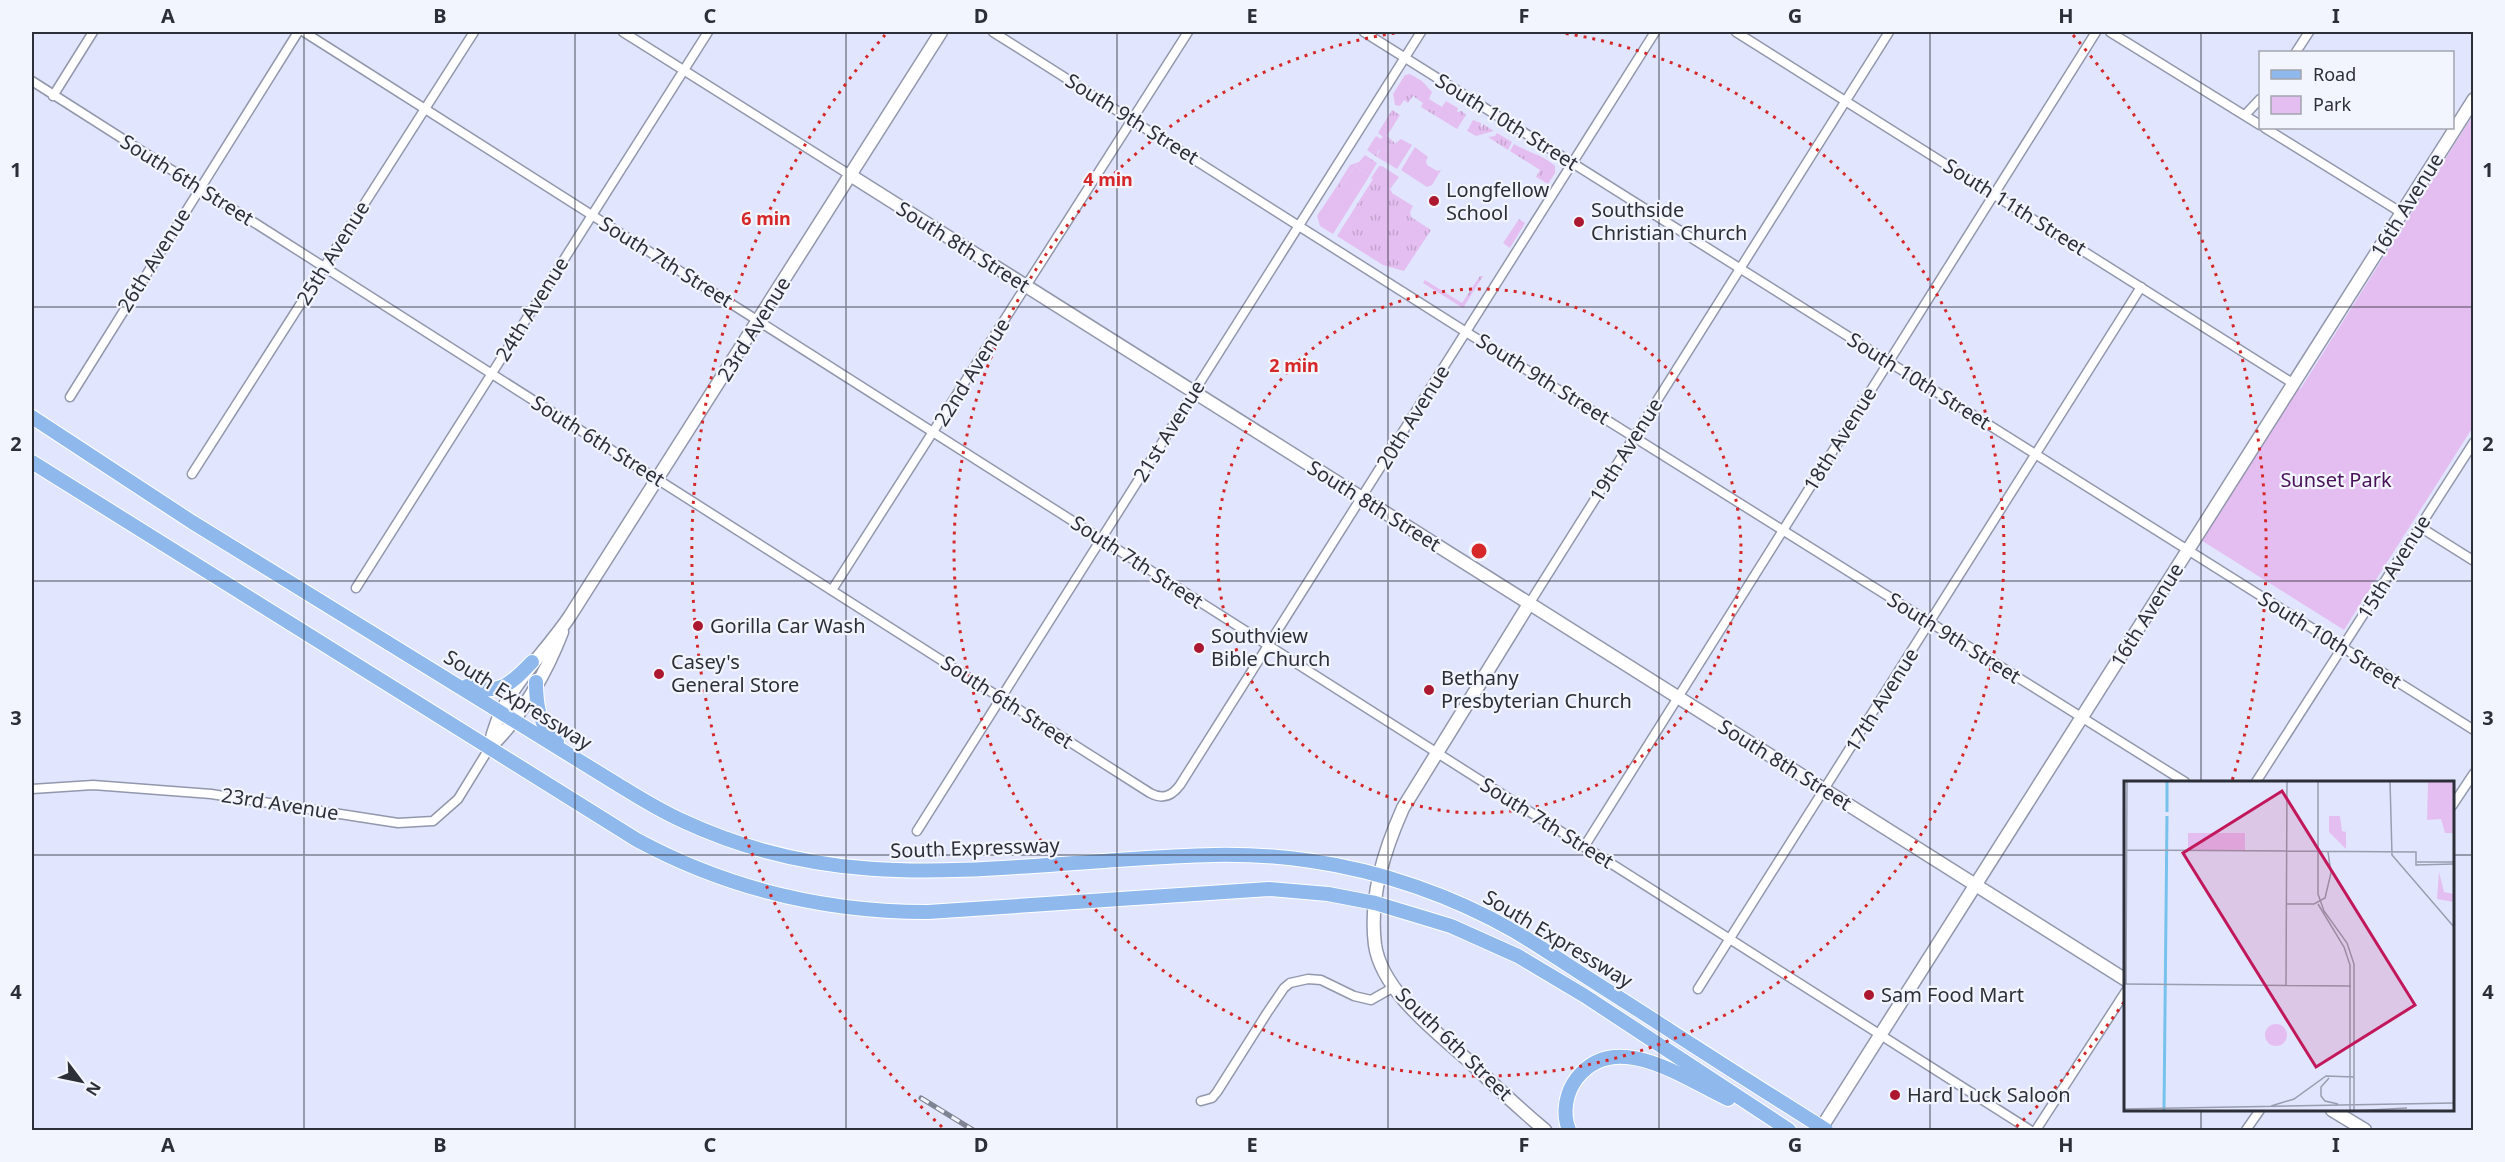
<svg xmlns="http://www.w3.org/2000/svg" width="2505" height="1162" font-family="'Noto Sans',sans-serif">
	<defs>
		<pattern id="grass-tufts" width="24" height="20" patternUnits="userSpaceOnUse" patternTransform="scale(1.5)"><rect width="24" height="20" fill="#e4bef0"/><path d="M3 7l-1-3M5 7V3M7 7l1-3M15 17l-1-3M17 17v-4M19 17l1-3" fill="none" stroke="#c4a4cf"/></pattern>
	</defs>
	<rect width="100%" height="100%" fill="#e1e6fe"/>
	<!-- grass -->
	<g fill="url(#grass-tufts)">
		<path d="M1410 74 1422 81 1432 92 1429 99 1442 107 1446 101 1458 108 1457 112 1462 111 1466 115 1457 129 1421 107 1423 103 1413 96 1408 103 1404 100 1400 106 1395 105 1393 94 1405 75Z"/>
		<path d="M1392 110 1400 115 1387 136 1395 143 1393 145 1388 143 1378 151 1377 157 1367 150 1376 136 1381 139 1383 137 1378 133Z"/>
		<path d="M1473 120 1481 123V127L1483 126V124L1494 131 1476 136 1467 131Z"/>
		<path d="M1497 133 1512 142 1508 150 1488 137 1495 136Z"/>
		<path d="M1514 144C1527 152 1543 155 1555 166V173L1548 184 1536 177 1540 170 1510 151Z"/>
		<path d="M1365 155 1377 163 1370 175 1355 166 1340 188 1337 186 1350 165 1359 162Z"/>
		<path d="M1373 179 1390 188 1392 193 1413 206 1410 212 1411 217 1431 230 1404 271 1383 265 1337 236Z"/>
		<path d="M1519 219 1525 223 1510 248 1503 243Z"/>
		<path d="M1480 276H1483L1463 308 1423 283 1425 280 1462 303Z"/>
	</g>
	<!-- park -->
	<g fill="#e4bef0">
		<path d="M2473 115V427L2344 630 2196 537 2288 394 2301 388Z"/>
		<path d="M1401 139 1412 145 1397 169 1377 157 1382 144 1387 143 1393 145Z"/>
		<path d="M1415 147 1428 157 1426 161 1427 165 1437 171 1441 170 1432 185 1427 187 1401 170Z"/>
		<path d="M1355 166 1370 175 1333 234 1320 226 1317 216 1337 186 1340 188Z"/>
		<path d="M1379 166H1382L1399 177 1391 188H1387L1371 178Z"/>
	</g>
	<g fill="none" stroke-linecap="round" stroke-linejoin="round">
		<defs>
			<g id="street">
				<path d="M304 32 2030 1130"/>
				<path d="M623 32 850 175"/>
				<path d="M993 32 1466 332 2185 782"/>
				<path d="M1364 32 2474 730"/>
				<path d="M1736 32 2294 384"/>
				<path d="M2110 32 2260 125"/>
				<path d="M2296 52 2309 32"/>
				<path d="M32 81 1150 793C1163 800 1172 796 1180 785L1655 32"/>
				<path d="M53 96 93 32"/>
				<path d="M2245 115 2260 99"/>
				<path d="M2265 128 2402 213"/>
				<path d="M70 397 298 32"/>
				<path d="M192 474 474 32"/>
				<path d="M2420 527 2474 561"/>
				<path d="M356 588 708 32"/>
				<path d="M832 590 1188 32"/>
				<path d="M1529 604 1889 32"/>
				<path d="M2256 782 2474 442"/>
				<path d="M32 789 93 785 211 794 398 823 433 821 458 799 490 747"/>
				<path d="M2452 806 2474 773"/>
				<path d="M917 831 1421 32"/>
				<path d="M1584 847 2096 32"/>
				<path d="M1698 989 2141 287"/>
				<path d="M1201 1101 1212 1098 1217 1092 1267 1013 1284 988 1290 983 1308 979 1321 980 1354 996 1371 1000 1394 987"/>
				<path d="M2036 1130 2126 991"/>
				<path d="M2246 1130 2260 1110"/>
			</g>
			<g id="secondary">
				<path d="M850 175 2126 980"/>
				<path d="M1529 604 1403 808C1384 851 1369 897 1375 945 1382 992 1438 1033 1471 1063 1495 1086 1520 1109 1545 1130"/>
				<path d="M490 747C499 693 541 659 570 616L941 32"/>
				<path d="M490 747C521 718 547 671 562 632"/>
				<path d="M2332 1110 2365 1130"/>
				<path d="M1820 1130 2474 99"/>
			</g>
			<g id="primary">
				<path d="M32 417 192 522 612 781C635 795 658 810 683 821 827 888 952 871 1104 861 1174 856 1243 850 1312 861 1381 871 1453 896 1514 931 1546 950 1578 972 1610 992 1668 1029 1726 1067 1785 1104"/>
				<path d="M32 462 637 840C728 889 824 912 928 912L1269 889 1328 894 1375 903 1451 926 1518 956 1585 996 1789 1130"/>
				<path d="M536 682C536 706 539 725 557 741"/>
				<path d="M467 686C499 696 511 684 532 662"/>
				<path d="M1569 1130C1562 1113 1566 1092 1577 1078 1616 1028 1685 1079 1728 1099"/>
			</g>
		</defs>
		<!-- street casing -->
		<use href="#street" stroke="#9297ac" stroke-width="11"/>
		<!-- secondary casing -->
		<use href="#secondary" stroke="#9297ac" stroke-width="15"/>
		<!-- primary casing -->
		<use href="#primary" stroke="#fff" stroke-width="16"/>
		<!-- street -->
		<use href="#street" stroke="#fff" stroke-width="8"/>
		<!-- secondary -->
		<use href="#secondary" stroke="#fff" stroke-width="12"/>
		<!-- primary -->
		<use href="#primary" stroke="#8fb8ec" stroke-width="14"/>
		<defs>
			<path id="rail" d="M921 1098 973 1130"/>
		</defs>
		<!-- rail casing -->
		<use href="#rail" stroke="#7f8392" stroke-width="5"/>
		<!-- rail -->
		<use href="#rail" stroke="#f2f4fe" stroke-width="3" stroke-dasharray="9" stroke-linecap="butt"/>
		<defs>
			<path id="primary-bridge" d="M1785 1104 1826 1130"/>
		</defs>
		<!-- primary-bridge casing -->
		<use href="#primary-bridge" stroke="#fff" stroke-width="16" stroke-linecap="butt"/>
		<!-- primary-bridge -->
		<use href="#primary-bridge" stroke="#8fb8ec" stroke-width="14"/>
	</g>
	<!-- grid -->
	<path fill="none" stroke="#2d2f38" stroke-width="1.5" stroke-opacity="0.55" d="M304 32V1130M575 32V1130M846 32V1130M1117 32V1130M1388 32V1130M1659 32V1130M1930 32V1130M2201 32V782M32 307H2474M32 581H2474M32 855H2126M2452 855H2474M2201 1110V1130"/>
	<!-- distance rings -->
	<g fill="none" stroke="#d62828" stroke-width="3" stroke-dasharray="3 6">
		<circle cx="1479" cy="551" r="262"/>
		<path d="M1557 32A525 525 0 1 1 1401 32"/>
		<path d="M2124 1002A787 787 0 0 1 2016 1127M942 1127A787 787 0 0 1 885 35M2073 35A787 787 0 0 1 2232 781"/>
	</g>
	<!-- markers -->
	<g fill="#ad1831" stroke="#f2f4fe" stroke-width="2">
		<circle cx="1434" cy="201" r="6"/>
		<circle cx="1579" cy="222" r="6"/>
		<circle cx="698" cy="626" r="6"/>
		<circle cx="1199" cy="648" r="6"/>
		<circle cx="659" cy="674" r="6"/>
		<circle cx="1429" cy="690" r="6"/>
		<circle cx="1869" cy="995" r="6"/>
		<circle cx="1895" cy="1095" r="6"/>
	</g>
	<g text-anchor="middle" stroke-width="4.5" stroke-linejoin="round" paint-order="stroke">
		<!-- street labels -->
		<g font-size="20" fill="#2d2f38" stroke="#f2f4fe">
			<text transform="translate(1132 119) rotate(32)" y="7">South 9th Street</text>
			<text transform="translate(1507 122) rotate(32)" y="7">South 10th Street</text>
			<text transform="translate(187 180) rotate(32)" y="7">South 6th Street</text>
			<text transform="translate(2407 205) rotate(-58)" y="7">16th Avenue</text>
			<text transform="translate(2015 207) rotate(32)" y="7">South 11th Street</text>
			<text transform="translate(963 247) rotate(32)" y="7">South 8th Street</text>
			<text transform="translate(333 253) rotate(-58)" y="7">25th Avenue</text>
			<text transform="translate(154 260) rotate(-58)" y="7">26th Avenue</text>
			<text transform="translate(666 262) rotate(32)" y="7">South 7th Street</text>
			<text transform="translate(532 309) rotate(-58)" y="7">24th Avenue</text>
			<text transform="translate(754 329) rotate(-58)" y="7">23rd Avenue</text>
			<text transform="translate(972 372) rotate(-58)" y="7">22nd Avenue</text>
			<text transform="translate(1543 379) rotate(32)" y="7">South 9th Street</text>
			<text transform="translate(1919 381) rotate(32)" y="7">South 10th Street</text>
			<text transform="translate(1413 417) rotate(-58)" y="7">20th Avenue</text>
			<text transform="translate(1169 431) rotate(-58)" y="7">21st Avenue</text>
			<text transform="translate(1840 439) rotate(-58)" y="7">18th Avenue</text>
			<text transform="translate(598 441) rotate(32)" y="7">South 6th Street</text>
			<text transform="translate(1626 450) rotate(-58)" y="7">19th Avenue</text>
			<text transform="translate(1374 506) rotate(32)" y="7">South 8th Street</text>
			<text transform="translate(1137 562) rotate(33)" y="7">South 7th Street</text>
			<text transform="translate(2394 567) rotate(-58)" y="7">15th Avenue</text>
			<text transform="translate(2147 615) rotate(-58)" y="7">16th Avenue</text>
			<text transform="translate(1954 638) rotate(32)" y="7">South 9th Street</text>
			<text transform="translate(2330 640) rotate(32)" y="7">South 10th Street</text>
			<text transform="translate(518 700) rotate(32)" y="7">South Expressway</text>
			<text transform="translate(1882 700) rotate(-58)" y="7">17th Avenue</text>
			<text transform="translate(1007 702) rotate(33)" y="7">South 6th Street</text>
			<text transform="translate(1785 765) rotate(32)" y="7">South 8th Street</text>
			<text transform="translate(280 804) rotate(9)" y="7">23rd Avenue</text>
			<text transform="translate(1547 823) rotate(32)" y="7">South 7th Street</text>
			<text transform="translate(975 848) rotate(-2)" y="7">South Expressway</text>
			<text transform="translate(1558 939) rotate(31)" y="7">South Expressway</text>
			<text transform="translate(1454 1044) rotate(44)" y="7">South 6th Street</text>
		</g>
		<!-- poi labels -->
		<g font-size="20" fill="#2d2f38" stroke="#f2f4fe" text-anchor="start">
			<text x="1446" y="197">Longfellow<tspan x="1446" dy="23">School</tspan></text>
			<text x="1591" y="217">Southside<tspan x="1591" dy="23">Christian Church</tspan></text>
			<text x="710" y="633">Gorilla Car Wash</text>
			<text x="1211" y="643">Southview<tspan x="1211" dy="23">Bible Church</tspan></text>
			<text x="671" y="669">Casey's<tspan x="671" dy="23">General Store</tspan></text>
			<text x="1441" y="685">Bethany<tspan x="1441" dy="23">Presbyterian Church</tspan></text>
			<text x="1881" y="1002">Sam Food Mart</text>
			<text x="1907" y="1102">Hard Luck Saloon</text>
		</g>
		<!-- park labels -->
		<g font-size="20" fill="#481158" stroke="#f2f4fe">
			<text x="2336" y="487">Sunset Park</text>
		</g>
	</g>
	<!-- overview -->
	<g transform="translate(2124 781)">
		<rect width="330" height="330" fill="#e1e6fe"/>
		<path d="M315 91 320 111 330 113V121L313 118Z" fill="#e4bef0"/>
		<path d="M304 0H330V52H321L317 38 303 39ZM205 35H216L218 50 222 51V68L205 51ZM64 52H121V70L64 69ZM141 254a11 11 0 1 1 22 0a11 11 0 1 1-22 0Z" fill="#e4bef0"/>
		<path fill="none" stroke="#77c2ec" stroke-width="3" d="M43 0V31M40 329 43 35"/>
		<path fill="none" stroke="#999daf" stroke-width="1.5" d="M194 0V113L200 130 223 162 230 183V330M266 0 268 74 330 146M3 69 292 71V84L330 83M293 81H330M162 123H190L201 117 207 92 204 71M194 123 220 166 226 184V330M0 203 227 205M2 203 3 0M162 204 163 0M205 297 197 306V315L201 320 214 323M147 325 170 318 202 295 230 296M0 328 330 322M227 330 283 327"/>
		<path fill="#c2185b" fill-opacity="0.15" stroke="#c2185b" stroke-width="3" d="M158 10 291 224 192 286 59 72Z"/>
		<rect width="330" height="330" fill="none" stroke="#2d2f38" stroke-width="3"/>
	</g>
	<circle cx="1479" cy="551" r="9" fill="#d62828" stroke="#f2f4fe" stroke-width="3"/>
	<g font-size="18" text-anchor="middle" font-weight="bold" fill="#d62828" stroke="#f2f4fe" stroke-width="4.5" stroke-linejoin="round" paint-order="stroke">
		<text x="1108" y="186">4 min</text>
		<text x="766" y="225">6 min</text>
		<text x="1294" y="372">2 min</text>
	</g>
	<!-- border -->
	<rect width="2505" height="1162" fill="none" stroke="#f2f4fe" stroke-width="66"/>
	<!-- legend -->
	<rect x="2259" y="51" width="195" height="78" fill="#f2f4fe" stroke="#a3a5af" stroke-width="1.5"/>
	<rect x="2271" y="70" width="30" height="9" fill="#8fb8ec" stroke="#a3a5af" stroke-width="1.5"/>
	<text x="2313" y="81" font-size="18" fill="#2d2f38">Road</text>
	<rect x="2271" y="96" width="30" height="18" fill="#e4bef0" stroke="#a3a5af" stroke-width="1.5"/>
	<text x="2313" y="111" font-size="18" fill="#2d2f38">Park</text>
	<!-- north arrow -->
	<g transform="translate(81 1081) rotate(122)" stroke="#f2f4fe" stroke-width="4.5" paint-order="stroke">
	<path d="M0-4.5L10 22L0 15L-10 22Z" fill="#2d2f38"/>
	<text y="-9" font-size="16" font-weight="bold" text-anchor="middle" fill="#2d2f38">N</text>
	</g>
	<rect x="33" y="33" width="2439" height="1096" fill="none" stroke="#2d2f38" stroke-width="2"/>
	<g font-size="20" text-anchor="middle" font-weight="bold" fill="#2d2f38">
		<text x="168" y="23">A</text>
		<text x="440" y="23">B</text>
		<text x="710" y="23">C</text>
		<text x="981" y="23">D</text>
		<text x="1252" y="23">E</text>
		<text x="1524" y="23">F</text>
		<text x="1795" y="23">G</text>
		<text x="2066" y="23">H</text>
		<text x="2336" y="23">I</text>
		<text x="16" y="177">1</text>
		<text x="2488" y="177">1</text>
		<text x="16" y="451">2</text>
		<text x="2488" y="451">2</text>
		<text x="16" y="725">3</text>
		<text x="2488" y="725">3</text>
		<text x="16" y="999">4</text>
		<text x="2488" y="999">4</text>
		<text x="168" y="1152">A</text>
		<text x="440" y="1152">B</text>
		<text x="710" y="1152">C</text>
		<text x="981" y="1152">D</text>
		<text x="1252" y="1152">E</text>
		<text x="1524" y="1152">F</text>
		<text x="1795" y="1152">G</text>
		<text x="2066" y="1152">H</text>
		<text x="2336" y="1152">I</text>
	</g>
</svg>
